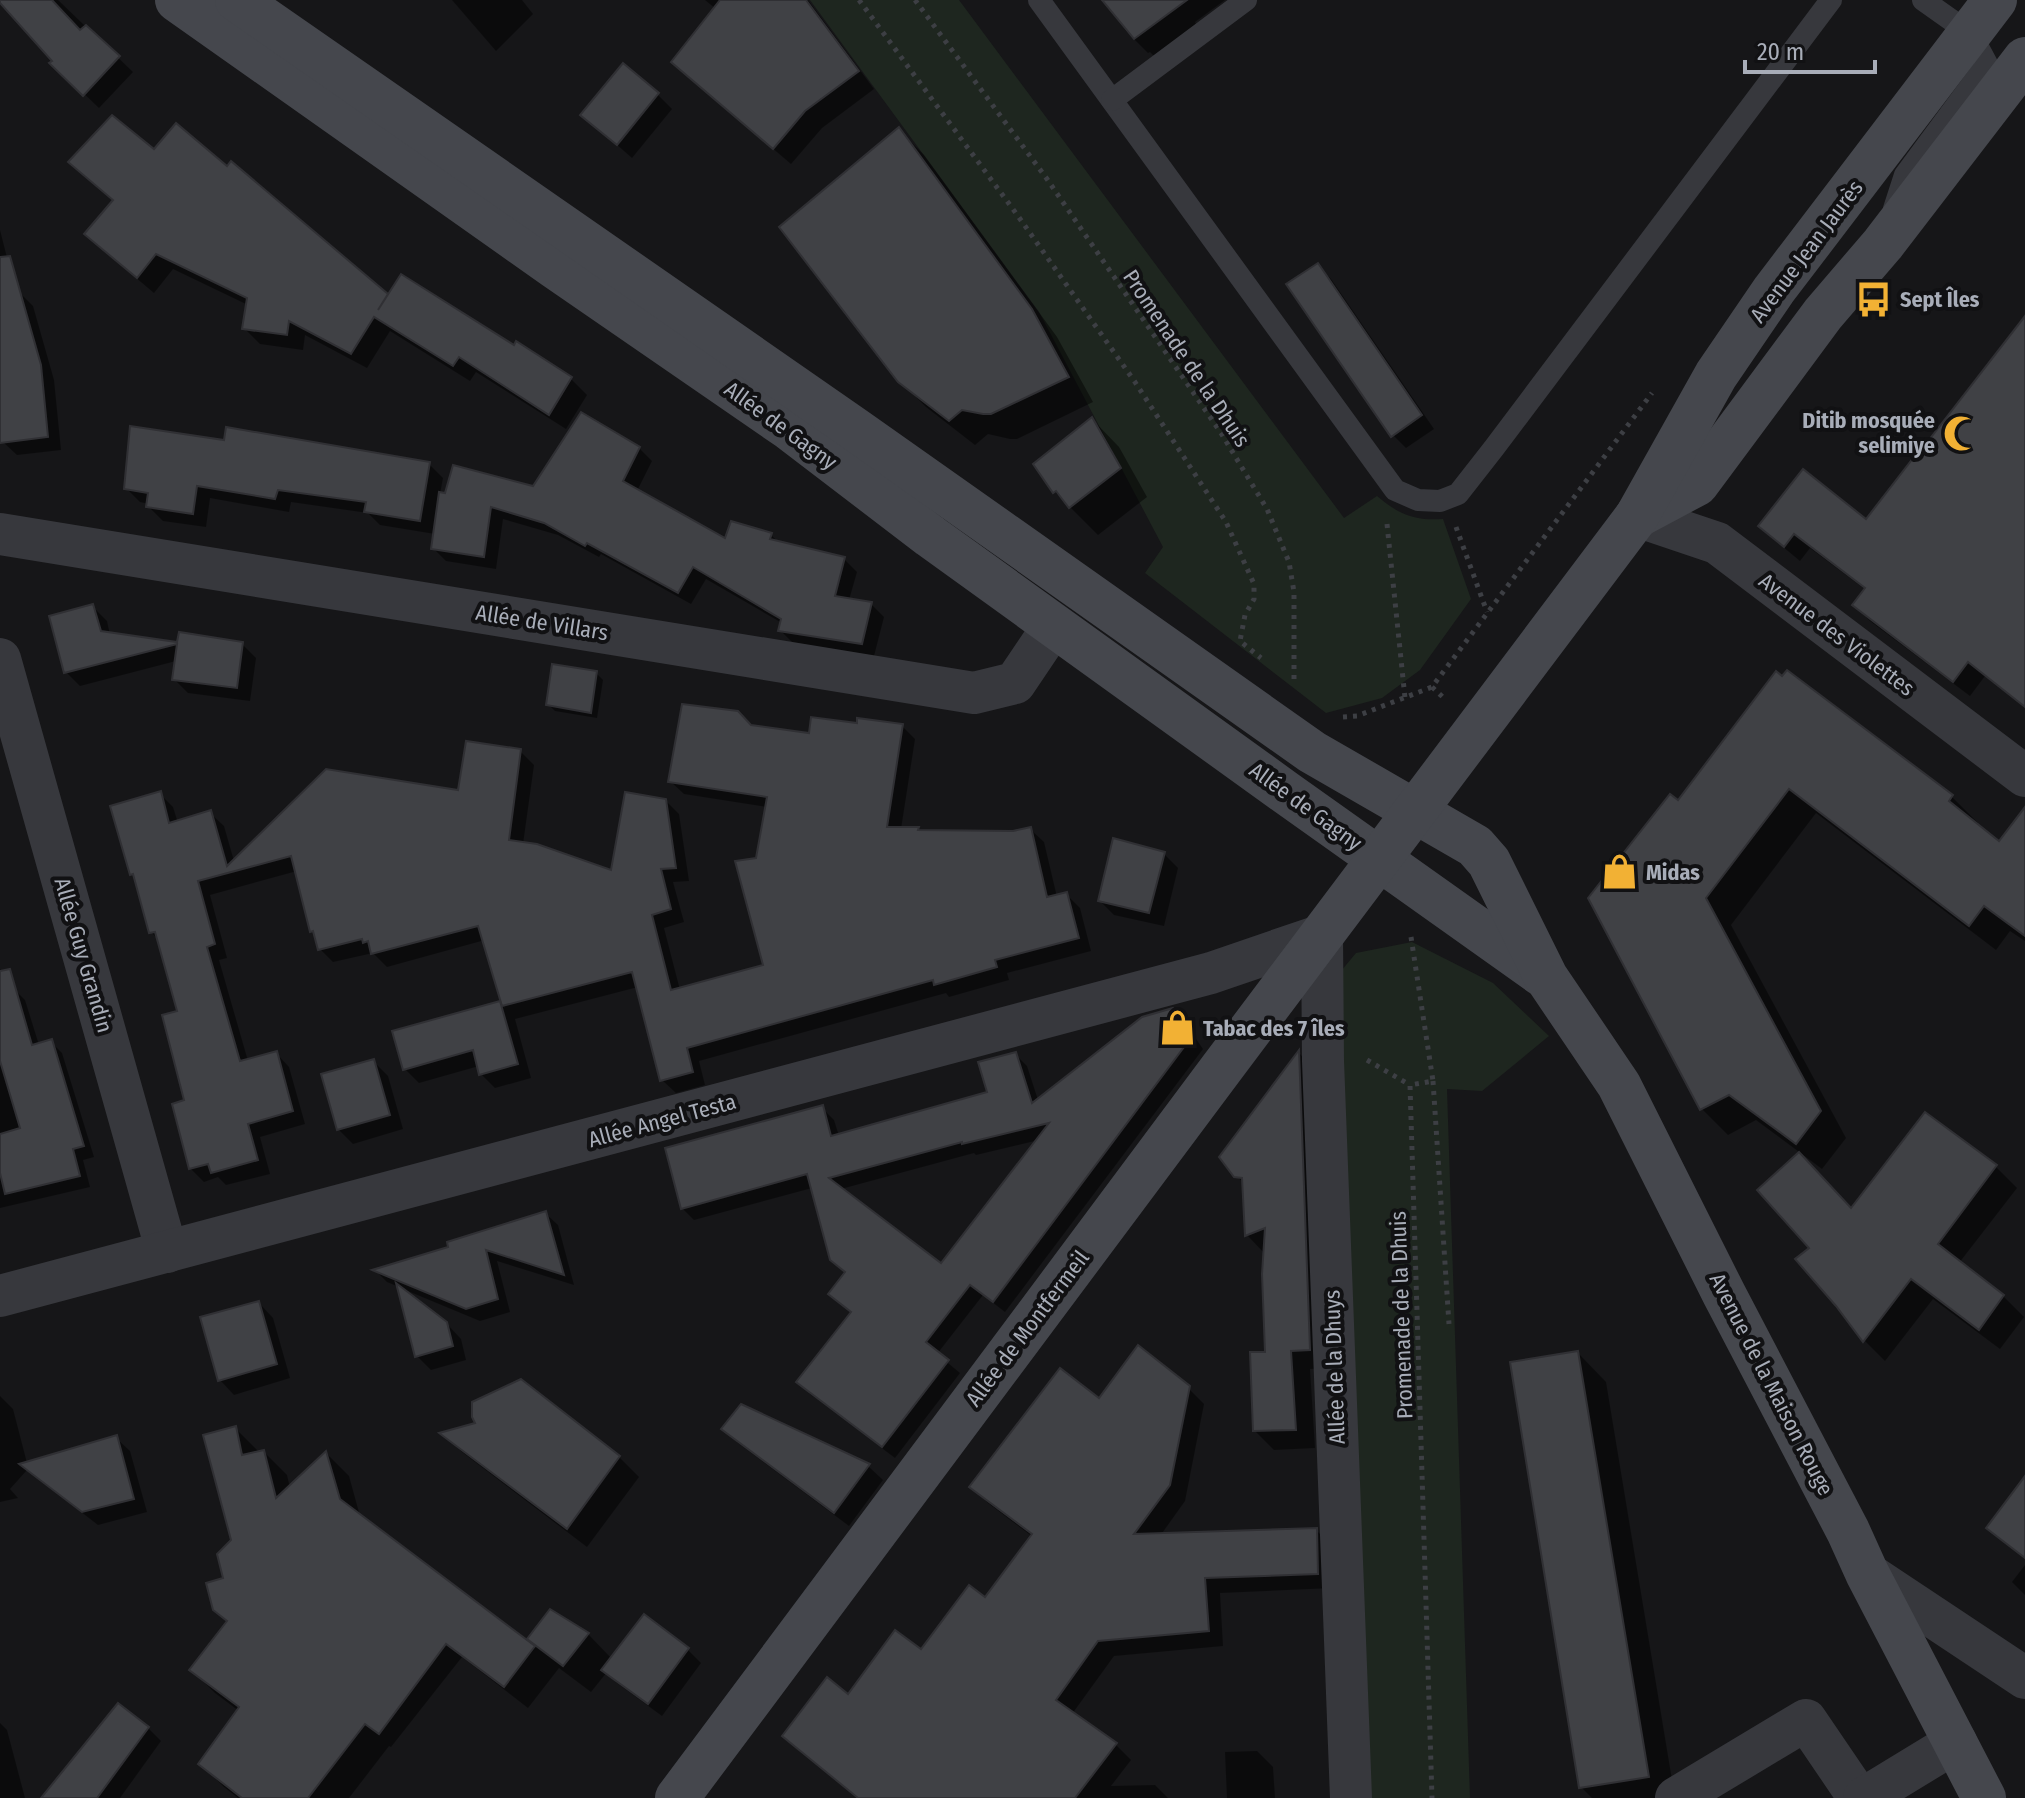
<svg xmlns="http://www.w3.org/2000/svg" width="2025" height="1798" font-family="'Fira Sans Condensed',sans-serif">
	<rect width="100%" height="100%" fill="#161618"/>
	<!-- green -->
	<g fill="#1e261f">
		<path d="M810 0H959L1344 518 1377 496C1398 514 1414 521 1443 519L1471 599 1420 670 1382 698 1326 713 1145 573 1163 547 1039 312Z"/>
		<path d="M1412 942 1493 983 1549 1036 1482 1091 1447 1089 1470 1798H1351L1322 994 1356 953Z"/>
	</g>
	<!-- shadow -->
	<g fill="#0007" fill-rule="evenodd">
		<path d="M0 0H58L133 72 99 108 52 63 54 61Z"/>
		<path d="M452 0H522L533 14 496 51Z"/>
		<path d="M705 0H808L874 89 822 128 791 164 742 122 716 9Z"/>
		<path d="M1103 0H1225L1195 22 1199 29 1157 59 1150 52 1148 53 1126 31Z"/>
		<path d="M657 94 672 109 632 158 583 115Z"/>
		<path d="M899 130 924 155 1057 337 1093 402 1017 439H1010L988 434 975 445 926 407 900 381Z"/>
		<path d="M154 152 228 168 231 163 389 297 514 348 571 379 587 395 566 429 476 372 470 381 390 331 367 368 305 335 303 350 260 344 244 328 248 305 173 269 154 293 103 250 87 234 114 201 87 178Z"/>
		<path d="M0 230 16 293 19 292 33 306 54 380 61 450 17 455 3 442 0 412Z"/>
		<path d="M1317 266 1331 279 1434 429 1406 448 1393 435Z"/>
		<path d="M2025 315V707L1985 676 1970 696 1870 621 1854 605 1866 590 1810 548 1800 561 1776 541 1761 526 1866 521Z"/>
		<path d="M1092 419 1119 447 1147 497 1098 535 1055 492Z"/>
		<path d="M226 442 429 464 443 478 440 494 533 488 639 448 652 461 637 491 726 541 771 535 779 543 844 559 857 572 849 600 871 604 884 617 874 656 793 643 780 630 782 623 706 579 691 604 601 554 599 557 558 535 503 519 496 569 446 561 433 548 435 534 380 525 368 513 291 502 289 512 210 498 206 527 163 521 149 507V504L140 502 126 488Z"/>
		<path d="M93 607 107 621 110 635 179 644H242L256 658 250 701 188 693 174 679 176 661 80 686 66 672Z"/>
		<path d="M596 673 603 680 597 718 555 711 548 704Z"/>
		<path d="M1776 674 1952 797 1978 823 1976 825 2025 865V941L2010 931 1996 950 1816 813 1731 925 1846 1138 1822 1169 1756 1120 1728 1135 1702 1109 1678 803Z"/>
		<path d="M858 726H902L915 739 901 829H918L920 832 1014 833 1030 829 1044 842 1057 897 1066 894 1080 908 1091 951 1007 973 1009 980 949 997 946 993 699 1061 705 1085 676 1093 662 1080 638 987 515 1019 531 1078 495 1088 481 1074 479 1066 419 1083 405 1069 500 1003 505 1008 485 940 387 967 373 953 333 962 320 949 316 935 312 931 297 871 210 895 227 958 219 960 248 1061 276 1053 289 1067 305 1124 260 1137 270 1174 226 1185 218 1177 204 1182 190 1168 180 1012 160 941 151 932 136 879 132 874 160 794 173 807 178 823 210 813 224 826 234 861 460 792 520 751 534 765 523 844 613 873 665 800 679 814 689 881 673 882 684 922 664 928 680 990 766 967 758 859 767 807 684 794 670 781 751 727 811 735Z"/>
		<path d="M1164 854 1178 868 1164 926 1114 915 1100 901Z"/>
		<path d="M0 969 9 979 14 989 25 1000 39 1045 51 1042 62 1053 94 1157 83 1160 90 1187 0 1208Z"/>
		<path d="M1173 1010 1185 1023 1203 1049 1005 1312 983 1295 937 1354 960 1373 895 1458 810 1394 799 1382 852 1314 830 1294 847 1274 812 1188 694 1220 682 1208 822 1108 834 1120 839 1136 989 1093 1015 1054 1027 1066 1038 1100ZM1039 1140 942 1266 841 1189 974 1153 976 1155Z"/>
		<path d="M1299 1053 1317 1072 1328 1368 1310 1369 1315 1448 1274 1450 1255 1431 1267 1354 1265 1254 1247 1235 1245 1185 1221 1157Z"/>
		<path d="M374 1062 388 1076 403 1129 353 1144 338 1129Z"/>
		<path d="M1925 1114 1996 1167 2017 1188 1959 1263 2003 1296 2024 1317 2000 1349 1933 1299 1885 1361 1865 1341 1838 1305 1852 1210Z"/>
		<path d="M545 1213 558 1225 574 1285 497 1261 510 1312 480 1321 403 1289 446 1323 461 1339 466 1360 431 1370 417 1356 399 1287 387 1282 376 1271 450 1248Z"/>
		<path d="M259 1303 273 1318 290 1378 234 1395 220 1380Z"/>
		<path d="M1578 1353 1606 1382 1675 1798H1592L1581 1787Z"/>
		<path d="M521 1382 619 1457 639 1477 587 1547 462 1452 443 1434 478 1425Z"/>
		<path d="M1188 1388 1204 1404 1185 1501 1160 1536 1316 1530 1332 1546 1333 1588 1220 1593 1223 1646 1114 1656 1072 1714 1115 1744 1131 1760 1111 1786 1155 1785 1168 1798H857L800 1752 784 1736 922 1652 985 1600 1033 1537 988 1503 972 1487 1100 1400Z"/>
		<path d="M0 1396 13 1409 27 1463 116 1438 130 1451 147 1512 98 1525 27 1470 10 1489 18 1498 0 1502Z"/>
		<path d="M235 1428 258 1451 264 1452 287 1475 290 1488 326 1453 349 1476 360 1516 535 1648 536 1646 588 1634 612 1659 688 1650 701 1663 662 1716 617 1683 607 1672 591 1692 559 1668 528 1708 462 1657 391 1747 389 1746 349 1798H238L224 1787 201 1764 239 1711 215 1693 192 1670 228 1622 215 1609 226 1580 233 1541Z"/>
		<path d="M724 1429 868 1466 883 1480 849 1526 738 1443Z"/>
		<path d="M2025 1565V1595L2012 1582Z"/>
		<path d="M0 1723 7 1730 25 1798H0Z"/>
		<path d="M148 1728 161 1741 120 1798H43Z"/>
		<path d="M1257 1751 1273 1767 1275 1798H1227L1225 1752Z"/>
	</g>
	<!-- building -->
	<g fill="#404145" stroke="#303034" stroke-width="2" fill-rule="evenodd">
		<path d="M0 0H52L80 30 86 25 120 56 83 96 49 63 52 61 0 3Z"/>
		<path d="M720 0H806L859 71 805 111 773 149 671 62Z"/>
		<path d="M1102 0H1187L1134 39Z"/>
		<path d="M623 63 659 93 617 145 580 115Z"/>
		<path d="M112 115 154 149 176 123 227 166 231 161 388 294 378 310 401 274 514 345 516 341 572 377 549 415 459 357 453 366 374 317 351 354 289 321 287 335 242 329 247 298 156 254 137 278 84 234 113 200 68 162Z"/>
		<path d="M899 127 1032 309 1069 377 991 414H983L962 410 949 421 898 382 779 227Z"/>
		<path d="M10 256 41 365 48 437 0 443V257Z"/>
		<path d="M1318 263 1422 415 1391 437 1286 284Z"/>
		<path d="M2025 316V707L1968 662 1953 682 1852 605 1865 588 1794 534 1784 547 1758 526 1803 469 1866 519 1924 444 1925 445Z"/>
		<path d="M581 412 640 447 623 481 725 538 731 521 772 533 770 539 845 557 835 596 872 602 862 644 778 631 781 619 693 567 678 593 587 543 585 546 544 523 491 507 484 557 431 549 439 492 445 493 453 465 533 486Z"/>
		<path d="M1092 417 1121 468 1069 508 1056 491 1053 493 1033 464Z"/>
		<path d="M130 426 224 440 226 427 430 462 420 521 364 512 366 502 278 490 275 499 197 486 193 514 146 507 148 493 124 489Z"/>
		<path d="M93 604 101 631 177 642 179 632 243 642 237 688 172 680 177 644 64 673 49 616Z"/>
		<path d="M552 664 597 671 591 713 546 705Z"/>
		<path d="M1787 670 1953 795 1949 801 1999 841 2025 807V936L1984 906 1969 926 1789 789 1706 898 1821 1111 1796 1144 1729 1095 1700 1110 1588 898 1670 794 1678 800 1776 671 1782 676Z"/>
		<path d="M682 704 738 711 751 725 809 733 811 717 857 723V718L903 724 887 827H919L918 830 1013 831 1031 827 1047 897 1067 892 1079 938 995 960 997 967 934 985 933 980 687 1048 693 1072 660 1081 632 972 502 1006 478 926 371 954 368 941 363 943 362 939 318 950 313 931 310 932 291 856 198 881 215 944 207 947 240 1061 277 1051 293 1111 248 1124 258 1160 211 1173 208 1164 189 1169 172 1104 184 1100 162 1015 177 1011 155 932 149 933 133 874 130 875 110 806 161 791 169 823 211 810 227 866 326 769 458 790 466 741 521 749 509 840 537 844 611 870 625 792 666 799 676 868 661 869 671 909 652 915 671 990 763 965 735 861 756 858 767 797 668 782Z"/>
		<path d="M1113 838 1165 852 1149 913 1098 901Z"/>
		<path d="M10 969 32 1045 52 1039 84 1146 73 1149 80 1176 5 1194 0 1173V1134L20 1128 0 1061V971Z"/>
		<path d="M500 1001 518 1064 479 1075 473 1050 403 1070 392 1031Z"/>
		<path d="M1173 1008 1193 1035 993 1302 970 1285 926 1342 949 1360 882 1447 796 1382 851 1312 828 1294 845 1272 830 1260 807 1174 681 1209 665 1148 823 1105 831 1136 987 1092 978 1062 1016 1052 1032 1103 1142 1017ZM1049 1123 941 1263 829 1178 962 1142V1144Z"/>
		<path d="M1299 1050 1310 1350 1291 1351 1296 1430 1253 1431 1250 1352H1265L1262 1274 1265 1228 1245 1236 1242 1178 1234 1177 1219 1157Z"/>
		<path d="M374 1059 390 1115 337 1130 321 1074Z"/>
		<path d="M1925 1112 1997 1165 1938 1244 2004 1295 1979 1330 1911 1279 1863 1342 1836 1306 1795 1259 1809 1248 1757 1190 1799 1152 1851 1208Z"/>
		<path d="M546 1211 564 1275 486 1250 498 1299 466 1309 372 1270 448 1247 447 1242Z"/>
		<path d="M396 1283 447 1322 453 1346 415 1357Z"/>
		<path d="M259 1301 277 1364 218 1381 200 1317Z"/>
		<path d="M1138 1345 1190 1386 1170 1485 1134 1534 1317 1528 1318 1574 1205 1578 1209 1631 1098 1641 1056 1700 1117 1743 1075 1798H858L782 1736 827 1677 848 1694 895 1630 921 1649 969 1585 985 1597 1032 1534 969 1487 1060 1368 1099 1398Z"/>
		<path d="M1578 1351 1649 1777 1579 1788 1510 1362Z"/>
		<path d="M521 1379 620 1456 567 1529 439 1433 475 1423 472 1417V1402Z"/>
		<path d="M741 1404 870 1464 834 1513 721 1429Z"/>
		<path d="M236 1426 242 1455 264 1450 276 1498 326 1451 340 1499 535 1646 504 1687 446 1644 379 1734 365 1724 308 1798H242L198 1764 239 1707 189 1670 227 1621 213 1610 206 1583 223 1578 217 1554 231 1540 203 1435Z"/>
		<path d="M117 1435 134 1499 82 1512 19 1464Z"/>
		<path d="M2025 1476V1558L1986 1528Z"/>
		<path d="M550 1609 589 1633 563 1666 527 1639Z"/>
		<path d="M644 1614 689 1648 648 1704 601 1670Z"/>
		<path d="M118 1703 149 1727 97 1798H41Z"/>
	</g>
	<g fill="none" stroke-linecap="round" stroke-linejoin="round">
		<!-- path -->
		<g stroke="#3d3f44" stroke-width="5" stroke-dasharray="4 6" stroke-linecap="butt">
			<path d="M859 0 1018 216 1135 382 1226 522 1254 584V599L1245 615 1240 641 1261 658"/>
			<path d="M915 0 1047 179 1221 433 1267 509 1289 562 1294 592V684"/>
			<path d="M1387 524 1405 698"/>
			<path d="M1456 527 1487 612"/>
			<path d="M1432 687 1446 700"/>
			<path d="M1343 717 1357 716 1432 687 1652 393"/>
			<path d="M1411 937 1433 1081 1410 1085 1432 1798"/>
			<path d="M1367 1060 1410 1085"/>
			<path d="M1433 1081 1449 1324"/>
		</g>
		<!-- lane -->
		<g stroke="#37383d" stroke-width="22">
			<path d="M1039 0 1395 490 1418 500 1440 501 1458 494 1494 448 1831 0"/>
			<path d="M1112 100 1246 0"/>
			<path d="M1894 209 1905 175 1987 64 1971 34 1923 0"/>
		</g>
		<!-- street -->
		<g stroke="#37383d" stroke-width="42">
			<path d="M1637 516 1717 543 2025 776"/>
			<path d="M0 534 974 693 1015 683 1054 625"/>
			<path d="M0 659 167 1252"/>
			<path d="M0 1296 1211 973 1322 935 1323 1061 1351 1798"/>
			<path d="M1867 1573 2025 1678"/>
			<path d="M1676 1798 1806 1720 1859 1798"/>
			<path d="M1864 1798 1956 1742"/>
		</g>
		<!-- secondary -->
		<g stroke="#45474d" stroke-width="44">
			<path d="M177 0 555 267 790 429 930 536 1285 792 1541 974"/>
			<path d="M237 0 856 430 1312 752 1475 846 1489 862 1546 977 1619 1085 1724 1294 1848 1531 1867 1573 1984 1798"/>
			<path d="M1637 516 1697 484 1823 314 1883 244 2025 59"/>
			<path d="M677 1798 1221 1069 1637 516 1716 375 1774 290 1995 0"/>
		</g>
	</g>
	<!-- icons -->
	<defs>
		<symbol id="bus-bare" viewBox="-9 -9 18 18"><path d="M-5-6H5V4H4V6H2V4H-2V6H-4V4H-5ZM-3.5-4V0h7V-4ZM-3.5 1.2v1.5H-2V1.2ZM2 1.2v1.5H3.5V1.2Z" fill="#f2b134" stroke="#111113" stroke-width="2.5" paint-order="stroke"/></symbol>
		<symbol id="mosque-bare" viewBox="-9 -9 18 18"><path d="M3.5-4.9A6 6 0 1 0 3.5 4.9A5 5 0 1 1 3.5-4.9Z" fill="#f2b134" stroke="#111113" stroke-width="2.5" paint-order="stroke"/></symbol>
		<symbol id="shop-bare" viewBox="-9 -9 18 18"><path d="M-5-2.5h2.3a2.7 3.5 0 0 1 5.4 0H5L5.5 6h-11ZM-1.5-2.5h3a1.5 2.3 0 0 0-3 0Z" fill="#f2b134" stroke="#111113" stroke-width="2.5" paint-order="stroke"/></symbol>
	</defs>
	<g fill-rule="evenodd">
		<use href="#bus-bare" x="1848" y="274" width="51" height="51"/>
		<use href="#mosque-bare" x="1936" y="408" width="51" height="51"/>
		<use href="#shop-bare" x="1594" y="846" width="51" height="51"/>
		<use href="#shop-bare" x="1152" y="1002" width="51" height="51"/>
	</g>
	<g text-anchor="middle" stroke-width="8" stroke-linejoin="round" paint-order="stroke">
		<!-- street labels -->
		<g font-size="22" fill="#a8adb8" stroke="#111113">
			<text transform="translate(1806 251) rotate(-53)" y="8">Avenue Jean Jaurès</text>
			<text transform="translate(1187 358) rotate(56)" y="8">Promenade de la Dhuis</text>
			<text transform="translate(781 425) rotate(36)" y="8">Allée de Gagny</text>
			<text transform="translate(542 622) rotate(9)" y="8">Allée de Villars</text>
			<text transform="translate(1837 634) rotate(37)" y="8">Avenue des Violettes</text>
			<text transform="translate(1306 806) rotate(36)" y="8">Allée de Gagny</text>
			<text transform="translate(84 955) rotate(74)" y="8">Allée Guy Grandin</text>
			<text transform="translate(662 1120) rotate(-15)" y="8">Allée Angel Testa</text>
			<text transform="translate(1401 1315) rotate(-92)" y="8">Promenade de la Dhuis</text>
			<text transform="translate(1027 1328) rotate(-53)" y="8">Allée de Montfermeil</text>
			<text transform="translate(1334 1367) rotate(-92)" y="8">Allée de la Dhuys</text>
			<text transform="translate(1772 1384) rotate(63)" y="8">Avenue de la Maison Rouge</text>
		</g>
		<!-- poi labels -->
		<g font-size="22" font-weight="bold" fill="#a8adb8" stroke="#111113" text-anchor="start">
			<text x="1900" y="307">Sept Îles</text>
			<text x="1935" y="428" text-anchor="end">Ditib mosquée<tspan x="1935" dy="25">selimiye</tspan></text>
			<text x="1646" y="880">Midas</text>
			<text x="1203" y="1036">Tabac des 7 îles</text>
		</g>
	</g>
	<!-- scale -->
	<path d="M1745 60v12h130v-12" fill="none" stroke="#a8adb8" stroke-width="4"/>
	<text x="1757" y="60" font-size="24" fill="#a8adb8" stroke="#111113" stroke-width="6" paint-order="stroke">20 m</text>
</svg>
